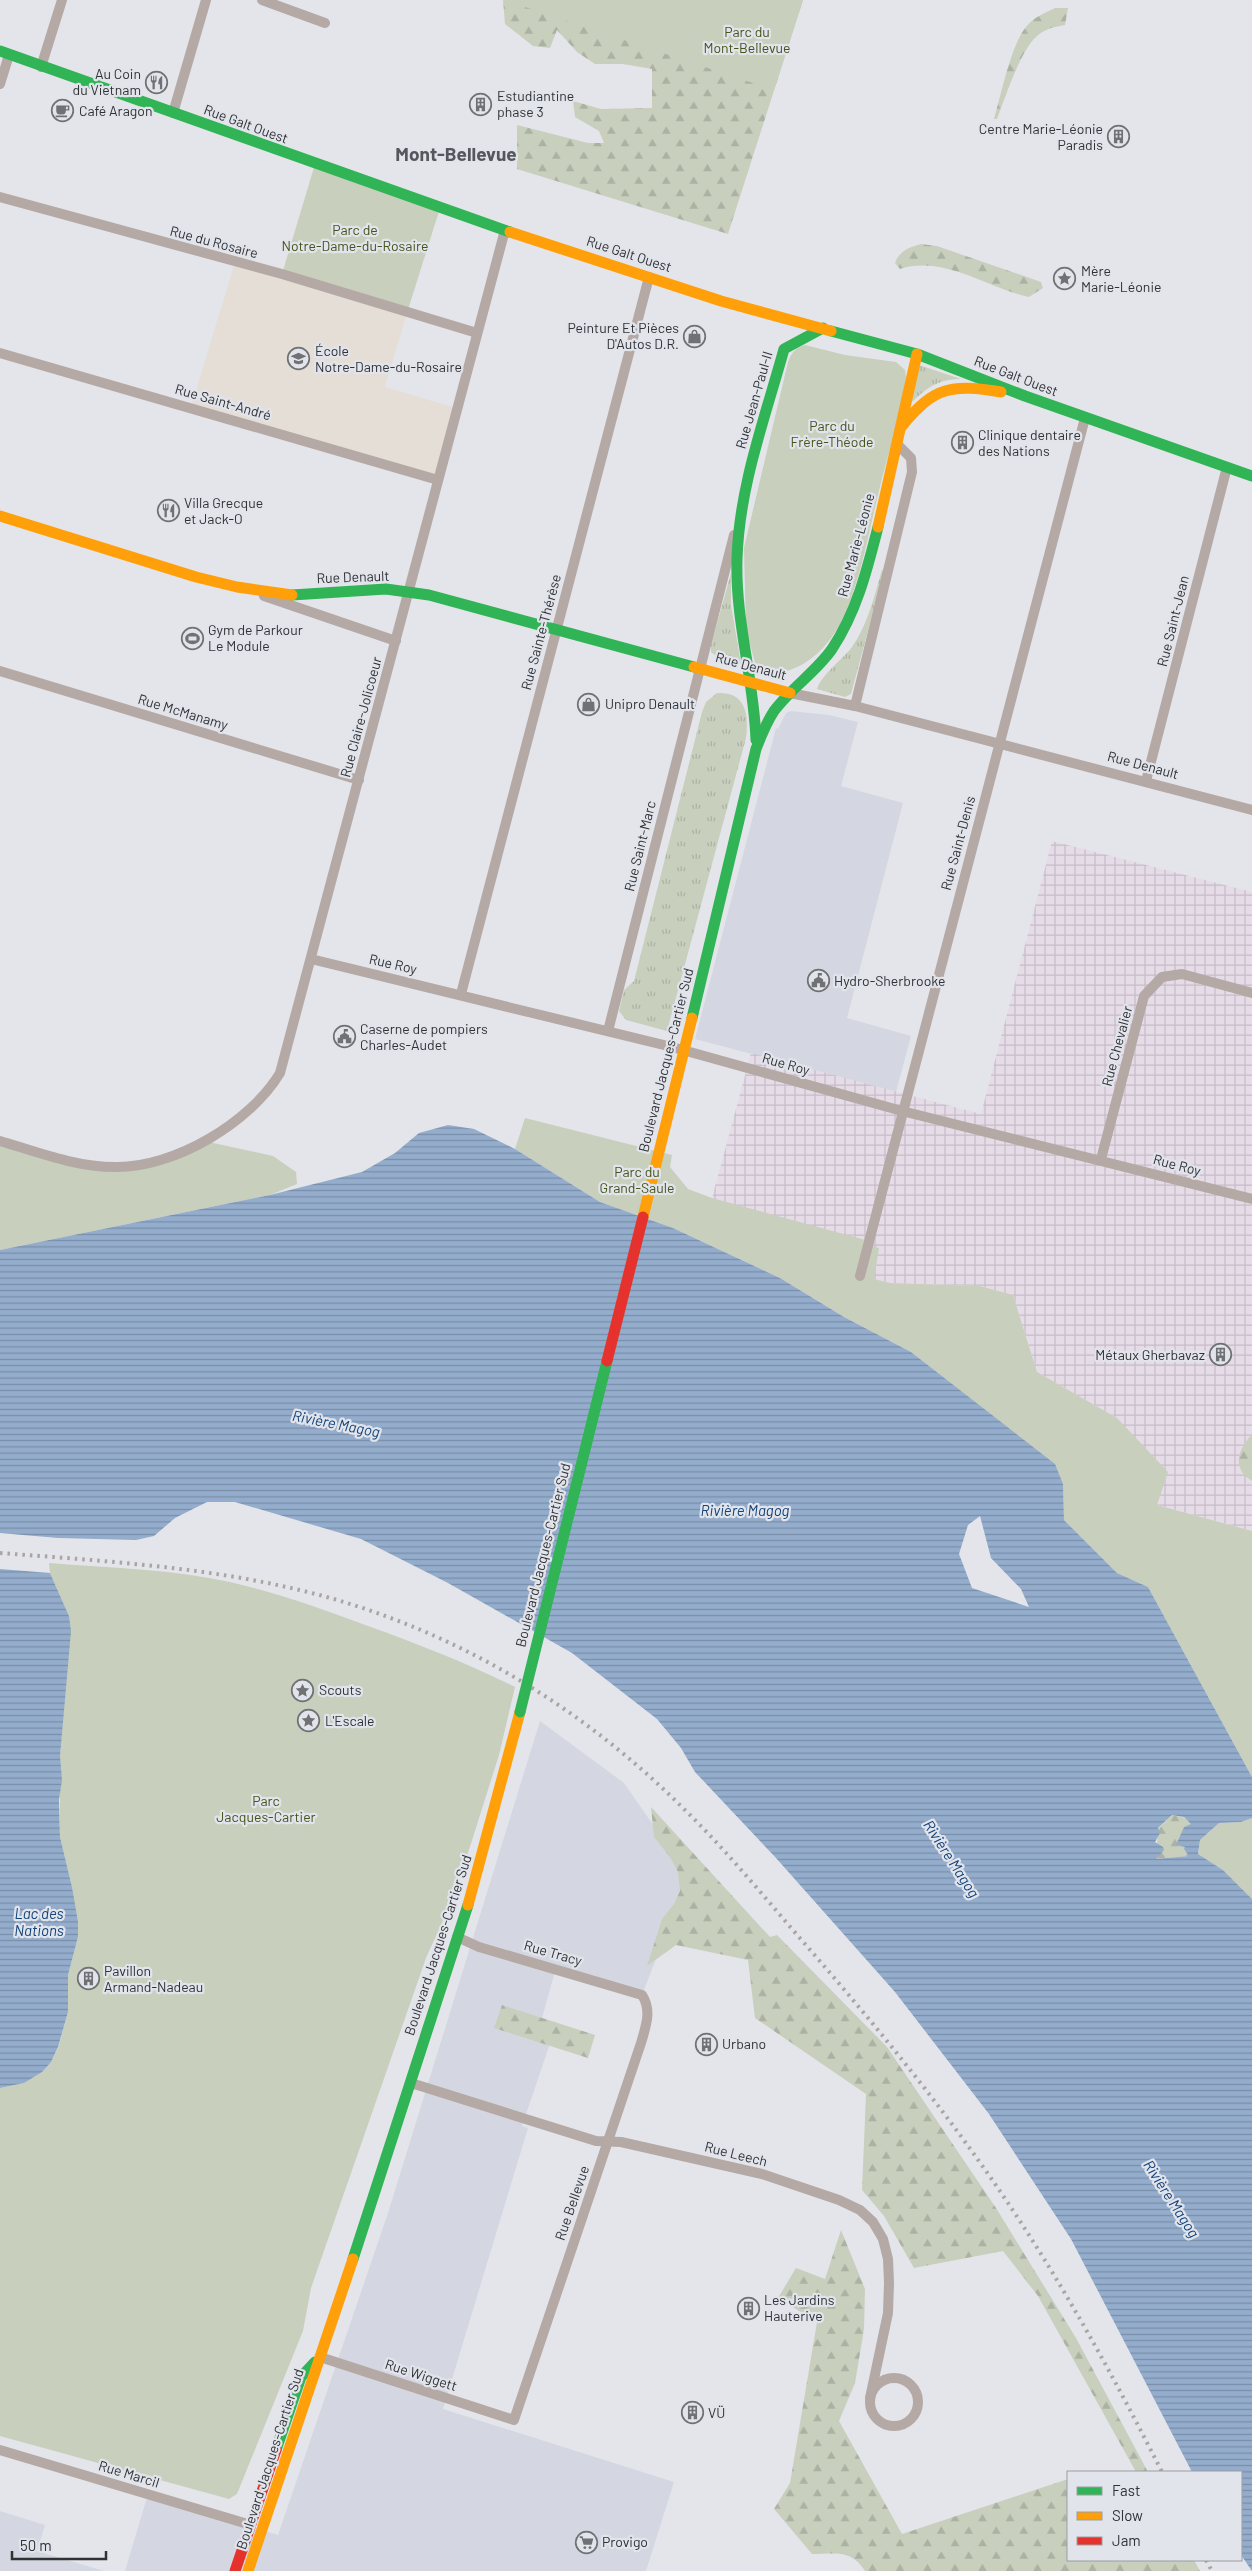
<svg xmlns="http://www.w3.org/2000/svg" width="1252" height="2571" font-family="Barlow,sans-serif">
	<defs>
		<pattern id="industrial-grid" width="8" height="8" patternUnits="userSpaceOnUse" patternTransform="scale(1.25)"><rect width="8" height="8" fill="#e5dce8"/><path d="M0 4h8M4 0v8" fill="none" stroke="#c5bdc8"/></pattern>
		<pattern id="grass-tufts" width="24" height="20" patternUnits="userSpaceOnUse" patternTransform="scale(1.25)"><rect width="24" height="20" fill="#c8cfbd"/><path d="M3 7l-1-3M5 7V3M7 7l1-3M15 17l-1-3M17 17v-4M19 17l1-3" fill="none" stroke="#acb2a3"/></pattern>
		<pattern id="forest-firs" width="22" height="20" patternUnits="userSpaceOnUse" patternTransform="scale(1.25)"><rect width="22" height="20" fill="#c8cfbd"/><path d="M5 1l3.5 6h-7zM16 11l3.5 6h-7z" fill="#acb2a3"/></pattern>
		<pattern id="water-rules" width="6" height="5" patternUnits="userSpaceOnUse" patternTransform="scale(1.25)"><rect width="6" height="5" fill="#94adcd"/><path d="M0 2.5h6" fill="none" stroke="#798da7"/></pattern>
	</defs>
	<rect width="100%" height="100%" fill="#e4e5ea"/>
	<!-- built -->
	<g fill="#d4d7e1">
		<path d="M791 711 829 715 858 722 841 786 903 803 847 1018 911 1036 896 1092 695 1039 776 728 778 729 786 713Z"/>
		<path d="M540 1721 624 1783 684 1869 682 1892 642 1995 556 1968 542 2018 557 2023 522 2126 528 2128 443 2409 674 2482 646 2571H125L148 2494 278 2535 388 2213Z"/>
		<path d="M0 2511 45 2525 37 2551 104 2571H0Z"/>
	</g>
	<!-- industrial -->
	<path fill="url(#industrial-grid)" d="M1052 841 1252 892V1531L1157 1505 1117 1418 1037 1372 1013 1295 980 1286 890 1283 860 1276 712 1198 751 1053 981 1114Z"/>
	<!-- education -->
	<path fill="#e4ded6" d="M235 262 407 313 385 387 456 408 438 480 191 407Z"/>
	<!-- grass -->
	<g fill="url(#grass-tufts)">
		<path d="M919 365 961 379C937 379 925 389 909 405Z"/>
		<path d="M882 570 884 571 851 694 845 697 817 689C822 674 842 660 852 647 868 624 874 597 882 570Z"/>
		<path d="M731 573V605L741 664 716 656 711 652V645Z"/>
		<path d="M717 693C746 691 749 715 746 738L667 1031 626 1020 619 1011 624 990 634 981 702 712 706 702Z"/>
	</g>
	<!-- forest -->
	<g fill="url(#forest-firs)">
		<path d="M503 0H803L728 234 517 169V125L588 143H604L599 131 575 117 573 101 601 109 652 108V69L623 64H595L577 52 557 30 550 48 533 46 505 24Z"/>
		<path d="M1056 8H1068L1065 25C1055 27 1046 28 1037 36 1020 51 1005 98 997 119H994C1001 95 1011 45 1026 27 1033 18 1045 12 1056 8Z"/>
		<path d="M921 244 937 246 1041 282 1043 288 1029 297C987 288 944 255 900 269L895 263C899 251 910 247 921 244Z"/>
		<path d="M1252 1434V1481C1231 1468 1238 1450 1252 1434Z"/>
		<path d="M651 1807 770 1937 777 1935 887 2047 996 2208 1076 2338 1148 2472H1136L1038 2296 1003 2251 914 2268 884 2216 862 2190 866 2094 755 2018 748 1960 676 1945 647 1966 662 1919 674 1904 680 1891 678 1872 670 1857 654 1837Z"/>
		<path d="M1172 1815 1183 1817 1192 1824 1184 1827 1177 1845 1186 1847 1190 1856 1156 1859 1158 1829Z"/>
		<path d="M502 2005 595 2035 588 2058 494 2028Z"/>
		<path d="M841 2230 865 2289 864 2329 855 2383 839 2421 902 2534 1068 2479V2560H1194L1200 2571H865C851 2549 835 2554 812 2554L774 2509 790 2483 817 2322 778 2298 796 2268 825 2279Z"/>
	</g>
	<!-- park -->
	<g fill="#c8cfbd">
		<path d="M504 0H803L774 90Z"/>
		<path d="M315 164 440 208 407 313 282 274Z"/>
		<path d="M805 345 845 355 896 362 905 370 906 377C901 415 888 453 879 491 868 534 861 581 841 622 830 643 813 662 790 670 777 674 764 672 755 663L746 629 744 548 788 362C792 352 795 348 805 345Z"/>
		<path d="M525 1118 672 1155 670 1167 688 1189 712 1198 869 1241 868 1245 879 1248 874 1279 890 1283 980 1286 1013 1295 1037 1372 1117 1418 1168 1472 1157 1505 1252 1531V1777L1148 1587 1117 1573 1064 1520 1063 1484 1010 1430 911 1352 844 1317 780 1278 673 1228 600 1202 515 1149Z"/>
		<path d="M0 1141 57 1158 139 1165 204 1141 273 1156 296 1172 297 1184 270 1195 0 1250Z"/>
		<path d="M49 1563C109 1568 171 1569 230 1582 277 1593 322 1609 368 1626 418 1644 467 1663 515 1687L499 1755 455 1894 426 1958 311 2288 303 2331 237 2494 229 2499 0 2436V2088L24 2083 51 2062 58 2048 68 2012V1975L78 1937 72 1887 60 1837V1756L69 1616 50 1573Z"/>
		<path d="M1252 1818V1899L1223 1870 1198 1854 1200 1840 1219 1823 1241 1822Z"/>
	</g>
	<!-- water -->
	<g fill="url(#water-rules)" fill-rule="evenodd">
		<path d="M448 1125 474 1129 515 1149 600 1202 673 1228 780 1278 844 1317 911 1352 1055 1464 1063 1484 1064 1520 1117 1573 1148 1587 1252 1777V1818L1241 1822 1219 1823 1200 1840 1198 1854 1223 1870 1252 1899V2571L1241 2555V2472H1192L1071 2239 989 2114 895 1992 776 1858 695 1772 681 1748 657 1719 572 1653 448 1583 361 1539 235 1502H207L175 1518 154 1536 136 1540 58 1538 0 1533V1250L270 1195 362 1172 395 1153 419 1133ZM980 1516 991 1558 1021 1589 1029 1607 972 1588 959 1554 968 1525ZM1172 1815 1184 1817 1191 1824 1184 1827 1176 1845 1185 1847 1184 1849 1189 1856 1156 1859 1164 1850 1163 1847 1155 1842 1160 1833 1158 1828Z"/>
		<path d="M0 1569 50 1573 69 1616 71 1631 60 1756 62 1780 59 1800 60 1837 72 1887 78 1922V1937L68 1975V2012L58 2047 51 2062 42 2072 24 2083 0 2088Z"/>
	</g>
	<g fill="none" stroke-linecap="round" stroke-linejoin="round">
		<!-- street -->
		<g stroke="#b4a9a4" stroke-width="10">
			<path d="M262 0 325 23"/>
			<path d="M41 67 62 0"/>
			<path d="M0 84 9 55"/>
			<path d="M173 113 206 0"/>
			<path d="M0 197 282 274 477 333"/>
			<path d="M0 353 438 480"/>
			<path d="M264 596 396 641"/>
			<path d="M0 671 359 780"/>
			<path d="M790 693 855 706 1252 810"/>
			<path d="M855 706 912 472 911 458 897 444"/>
			<path d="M1146 781 1227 467"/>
			<path d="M311 959 672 1047 902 1111 1252 1199"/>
			<path d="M461 994 649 277"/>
			<path d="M608 1031 734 535"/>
			<path d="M0 1141C37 1152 76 1167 115 1167 174 1168 250 1123 280 1073L505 230"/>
			<path d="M1101 1159 1144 996 1162 977 1182 974 1252 993"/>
			<path d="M860 1276 1085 418"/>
			<path d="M411 2083 596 2141 621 2142 762 2174 839 2200 860 2210 873 2222 883 2239 888 2259 889 2283 888 2313 870 2398"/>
			<path d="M320 2357 514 2420 641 2043C646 2026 652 2010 642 1995L479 1947 457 1937"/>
			<circle cx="894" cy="2402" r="24"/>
			<path d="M0 2450 251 2525"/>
		</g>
		<!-- fast -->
		<g stroke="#30b455" stroke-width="11">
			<path d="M0 51 510 232"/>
			<path d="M831 331 917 354 1025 396 1252 476"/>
			<path d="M292 595 386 589 429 595 694 667"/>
			<path d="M756 740C754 679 735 620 737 559 739 487 765 418 784 349L823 328"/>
			<path d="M692 1018 756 749C761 736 766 723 774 711 791 688 816 672 832 649 857 611 867 570 878 527"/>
			<path d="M353 2259 468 1905"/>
			<path d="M276 2450 301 2377 315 2362"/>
		</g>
		<!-- slow -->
		<g stroke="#ff9f0a" stroke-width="11">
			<path d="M510 232 721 301 831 331"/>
			<path d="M902 426C934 386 952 384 1001 392"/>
			<path d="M0 516 196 577 237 587 292 595"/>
			<path d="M878 527 917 354"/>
			<path d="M694 667 790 693"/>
			<path d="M468 1905 520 1712"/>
			<path d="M248 2571 353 2259"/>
		</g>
		<!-- jam -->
		<path stroke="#e5322d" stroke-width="11" d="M235 2571 276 2450"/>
		<!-- rail -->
		<g stroke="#aaa4a3" stroke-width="4" stroke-dasharray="2.5 5" stroke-linecap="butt">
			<path d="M0 1553C131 1563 264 1570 388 1617 499 1658 600 1725 684 1809 727 1851 765 1898 805 1944 879 2029 951 2117 1014 2212 1069 2295 1117 2383 1162 2472"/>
			<path d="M1206 2560 1212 2571"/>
		</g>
		<!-- fast-bridge -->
		<path stroke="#30b455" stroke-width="11" d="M520 1712 607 1361"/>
		<!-- slow-bridge -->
		<path stroke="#ff9f0a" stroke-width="11" d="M643 1217 692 1018"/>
		<!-- jam-bridge -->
		<path stroke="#e5322d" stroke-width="11" d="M607 1361 643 1217"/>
	</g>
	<!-- icons -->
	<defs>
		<symbol id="restaurant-ring" viewBox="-11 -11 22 22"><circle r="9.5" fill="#e2e4ec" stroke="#707174" stroke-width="1.5"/><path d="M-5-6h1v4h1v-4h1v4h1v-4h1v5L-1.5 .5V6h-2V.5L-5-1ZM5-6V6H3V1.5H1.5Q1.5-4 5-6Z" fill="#707174"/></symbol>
		<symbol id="building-ring" viewBox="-11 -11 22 22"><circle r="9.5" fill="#e2e4ec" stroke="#707174" stroke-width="1.5"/><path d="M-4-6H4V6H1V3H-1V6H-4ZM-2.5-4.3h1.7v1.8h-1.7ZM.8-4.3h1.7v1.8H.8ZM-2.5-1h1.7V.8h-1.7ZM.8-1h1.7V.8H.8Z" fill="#707174"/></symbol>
		<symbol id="cafe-ring" viewBox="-11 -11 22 22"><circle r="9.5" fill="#e2e4ec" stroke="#707174" stroke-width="1.5"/><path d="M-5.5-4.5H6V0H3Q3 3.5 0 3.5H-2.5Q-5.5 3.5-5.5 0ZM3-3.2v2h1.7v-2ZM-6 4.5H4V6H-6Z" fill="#707174"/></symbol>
		<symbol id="sight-ring" viewBox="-11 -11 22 22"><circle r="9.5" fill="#e2e4ec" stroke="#707174" stroke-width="1.5"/><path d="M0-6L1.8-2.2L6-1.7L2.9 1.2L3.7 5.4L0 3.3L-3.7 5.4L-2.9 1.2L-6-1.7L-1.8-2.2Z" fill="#707174"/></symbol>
		<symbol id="shop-ring" viewBox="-11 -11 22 22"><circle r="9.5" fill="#e2e4ec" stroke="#707174" stroke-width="1.5"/><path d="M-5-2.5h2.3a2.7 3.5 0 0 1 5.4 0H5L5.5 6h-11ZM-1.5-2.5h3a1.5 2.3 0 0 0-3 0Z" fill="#707174"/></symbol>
		<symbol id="school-ring" viewBox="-11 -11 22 22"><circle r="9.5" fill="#e2e4ec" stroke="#707174" stroke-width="1.5"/><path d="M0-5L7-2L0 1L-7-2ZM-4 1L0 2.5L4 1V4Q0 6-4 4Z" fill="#707174"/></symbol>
		<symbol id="stadium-ring" viewBox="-11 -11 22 22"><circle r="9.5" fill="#e2e4ec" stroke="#707174" stroke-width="1.5"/><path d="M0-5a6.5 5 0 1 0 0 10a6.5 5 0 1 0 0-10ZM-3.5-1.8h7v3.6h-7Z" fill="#707174"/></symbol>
		<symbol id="civic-ring" viewBox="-11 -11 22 22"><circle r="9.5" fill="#e2e4ec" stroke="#707174" stroke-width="1.5"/><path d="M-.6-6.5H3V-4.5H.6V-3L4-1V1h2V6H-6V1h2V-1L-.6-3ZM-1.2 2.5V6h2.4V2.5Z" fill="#707174"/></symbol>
		<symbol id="supermarket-ring" viewBox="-11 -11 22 22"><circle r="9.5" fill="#e2e4ec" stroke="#707174" stroke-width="1.5"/><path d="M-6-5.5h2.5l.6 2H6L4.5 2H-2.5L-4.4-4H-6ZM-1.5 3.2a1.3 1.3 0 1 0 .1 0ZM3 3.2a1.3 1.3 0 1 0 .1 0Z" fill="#707174"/></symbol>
	</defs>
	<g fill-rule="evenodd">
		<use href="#restaurant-ring" x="144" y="70" width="25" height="25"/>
		<use href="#building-ring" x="468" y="92" width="25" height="25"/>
		<use href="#cafe-ring" x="50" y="98" width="25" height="25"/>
		<use href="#building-ring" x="1106" y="124" width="25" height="25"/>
		<use href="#sight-ring" x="1052" y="266" width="25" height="25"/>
		<use href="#shop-ring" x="682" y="324" width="25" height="25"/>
		<use href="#school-ring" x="286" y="346" width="25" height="25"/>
		<use href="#building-ring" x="950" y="430" width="25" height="25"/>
		<use href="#restaurant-ring" x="156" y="498" width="25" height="25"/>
		<use href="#stadium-ring" x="180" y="626" width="25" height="25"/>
		<use href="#shop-ring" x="576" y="692" width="25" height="25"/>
		<use href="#civic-ring" x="806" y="968" width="25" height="25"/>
		<use href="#civic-ring" x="332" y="1024" width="25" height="25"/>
		<use href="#building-ring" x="1208" y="1342" width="25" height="25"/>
		<use href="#sight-ring" x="290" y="1678" width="25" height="25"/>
		<use href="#sight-ring" x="296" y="1708" width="25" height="25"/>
		<use href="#building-ring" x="76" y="1966" width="25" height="25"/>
		<use href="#building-ring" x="694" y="2032" width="25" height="25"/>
		<use href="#building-ring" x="736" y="2296" width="25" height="25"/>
		<use href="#building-ring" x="680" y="2400" width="25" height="25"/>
		<use href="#supermarket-ring" x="574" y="2530" width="25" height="25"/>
	</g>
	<g text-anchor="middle" stroke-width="4.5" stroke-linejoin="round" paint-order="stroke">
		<!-- park labels -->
		<g font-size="14" fill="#455419" stroke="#e2e4ec">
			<text x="747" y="37">Parc du<tspan x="747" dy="16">Mont-Bellevue</tspan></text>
			<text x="355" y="235">Parc de<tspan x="355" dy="16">Notre-Dame-du-Rosaire</tspan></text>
			<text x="832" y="431">Parc du<tspan x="832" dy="16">Frère-Théode</tspan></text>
			<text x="637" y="1177">Parc du<tspan x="637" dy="16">Grand-Saule</tspan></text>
			<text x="266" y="1806">Parc<tspan x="266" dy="16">Jacques-Cartier</tspan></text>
		</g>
		<!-- poi labels -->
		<g font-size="14" fill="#313235" stroke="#e2e4ec" text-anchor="start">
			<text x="141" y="79" text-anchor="end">Au Coin<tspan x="141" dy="16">du Vietnam</tspan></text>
			<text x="497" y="101">Estudiantine<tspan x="497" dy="16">phase 3</tspan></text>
			<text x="79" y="116">Café Aragon</text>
			<text x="1103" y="134" text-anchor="end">Centre Marie-Léonie<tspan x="1103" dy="16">Paradis</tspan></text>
			<text x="1081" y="276">Mère<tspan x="1081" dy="16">Marie-Léonie</tspan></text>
			<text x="679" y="333" text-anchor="end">Peinture Et Pièces<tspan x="679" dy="16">D'Autos D.R.</tspan></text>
			<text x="315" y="356">École<tspan x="315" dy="16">Notre-Dame-du-Rosaire</tspan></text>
			<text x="978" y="440">Clinique dentaire<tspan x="978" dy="16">des Nations</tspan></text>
			<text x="184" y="508">Villa Grecque<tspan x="184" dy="16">et Jack-O</tspan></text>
			<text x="208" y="635">Gym de Parkour<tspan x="208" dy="16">Le Module</tspan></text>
			<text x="605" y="709">Unipro Denault</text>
			<text x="834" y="986">Hydro-Sherbrooke</text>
			<text x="360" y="1034">Caserne de pompiers<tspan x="360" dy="16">Charles-Audet</tspan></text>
			<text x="1205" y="1360" text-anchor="end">Métaux Gherbavaz</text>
			<text x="319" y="1695">Scouts</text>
			<text x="325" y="1726">L'Escale</text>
			<text x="104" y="1976">Pavillon<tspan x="104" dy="16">Armand-Nadeau</tspan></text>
			<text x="722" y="2049">Urbano</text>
			<text x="764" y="2305">Les Jardins<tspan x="764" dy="16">Hauterive</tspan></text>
			<text x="708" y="2418">VÜ</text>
			<text x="602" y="2547">Provigo</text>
		</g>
		<!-- street labels -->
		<g font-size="14" fill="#313235" stroke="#e2e4ec">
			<text transform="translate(246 124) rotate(20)" y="5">Rue Galt Ouest</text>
			<text transform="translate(214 242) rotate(15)" y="5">Rue du Rosaire</text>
			<text transform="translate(629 254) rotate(18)" y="5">Rue Galt Ouest</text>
			<text transform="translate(1016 376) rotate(21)" y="5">Rue Galt Ouest</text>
			<text transform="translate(754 400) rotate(-74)" y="5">Rue Jean-Paul-II</text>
			<text transform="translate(223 402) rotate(16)" y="5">Rue Saint-André</text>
			<text transform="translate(856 545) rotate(-75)" y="5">Rue Marie-Léonie</text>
			<text transform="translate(353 577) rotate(-2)" y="5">Rue Denault</text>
			<text transform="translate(1173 621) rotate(-76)" y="5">Rue Saint-Jean</text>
			<text transform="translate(541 632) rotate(-75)" y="5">Rue Sainte-Thérèse</text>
			<text transform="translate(751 666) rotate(15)" y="5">Rue Denault</text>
			<text transform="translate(183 712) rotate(17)" y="5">Rue McManamy</text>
			<text transform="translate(361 717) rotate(-75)" y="5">Rue Claire-Jolicoeur</text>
			<text transform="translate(1143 765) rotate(15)" y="5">Rue Denault</text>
			<text transform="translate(958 843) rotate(-75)" y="5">Rue Saint-Denis</text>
			<text transform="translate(640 846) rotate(-76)" y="5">Rue Saint-Marc</text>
			<text transform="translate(393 964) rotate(13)" y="5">Rue Roy</text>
			<text transform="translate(1117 1046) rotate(-75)" y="5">Rue Chevalier</text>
			<text transform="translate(666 1060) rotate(-76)" y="5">Boulevard Jacques-Cartier Sud</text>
			<text transform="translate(786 1064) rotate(16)" y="5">Rue Roy</text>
			<text transform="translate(1177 1165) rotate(15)" y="5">Rue Roy</text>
			<text transform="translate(543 1555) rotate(-76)" y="5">Boulevard Jacques-Cartier Sud</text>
			<text transform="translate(438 1945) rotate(-72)" y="5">Boulevard Jacques-Cartier Sud</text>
			<text transform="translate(553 1953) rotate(16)" y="5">Rue Tracy</text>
			<text transform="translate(736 2154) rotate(14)" y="5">Rue Leech</text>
			<text transform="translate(572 2203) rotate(-71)" y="5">Rue Bellevue</text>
			<text transform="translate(421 2375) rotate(18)" y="5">Rue Wiggett</text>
			<text transform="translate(270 2459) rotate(-72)" y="5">Boulevard Jacques-Cartier Sud</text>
			<text transform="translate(129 2474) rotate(17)" y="5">Rue Marcil</text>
		</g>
		<!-- water labels -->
		<g font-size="15" font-style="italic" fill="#124379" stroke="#e2e4ec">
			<text transform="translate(336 1424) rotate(11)" y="5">Rivière Magog</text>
			<text x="745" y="1516">Rivière Magog</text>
			<text transform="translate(951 1859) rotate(57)" y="5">Rivière Magog</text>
			<text x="39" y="1919">Lac des<tspan x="39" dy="17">Nations</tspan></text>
			<text transform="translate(1171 2199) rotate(57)" y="5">Rivière Magog</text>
		</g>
		<!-- district labels -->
		<g font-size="19" font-weight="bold" fill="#55575d" stroke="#e2e4ec">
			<text x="456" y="161">Mont-Bellevue</text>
		</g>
	</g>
	<!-- legend -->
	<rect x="1067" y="2471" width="175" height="90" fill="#e2e4ec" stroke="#9b9da3"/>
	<rect x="1077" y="2487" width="25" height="8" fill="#30b455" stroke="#9b9da3"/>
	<text x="1112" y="2496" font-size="15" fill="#313235">Fast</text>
	<rect x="1077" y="2512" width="25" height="8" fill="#ff9f0a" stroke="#9b9da3"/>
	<text x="1112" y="2521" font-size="15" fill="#313235">Slow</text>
	<rect x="1077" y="2537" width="25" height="8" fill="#e5322d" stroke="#9b9da3"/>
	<text x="1112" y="2546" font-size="15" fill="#313235">Jam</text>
	<!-- scale -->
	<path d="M12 2551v8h94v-8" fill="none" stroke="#313235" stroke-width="2.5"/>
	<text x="20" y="2551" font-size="15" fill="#313235" stroke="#e2e4ec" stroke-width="4" paint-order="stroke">50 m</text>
</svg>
